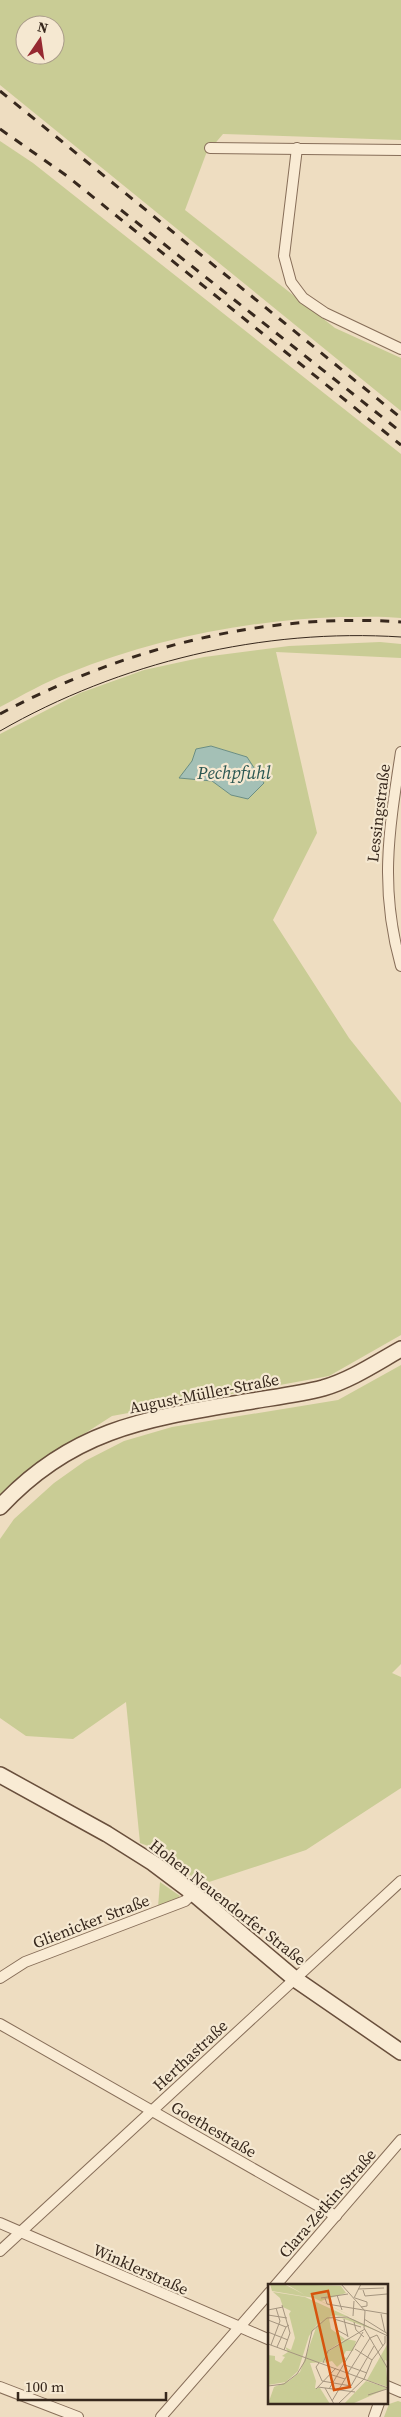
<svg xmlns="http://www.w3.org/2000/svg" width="401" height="2417" font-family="'Source Serif 4',serif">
	<rect width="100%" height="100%" fill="#eeddc1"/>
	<!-- green -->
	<g fill="#c9cc95" fill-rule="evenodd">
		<path d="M0 0H401V140L223 134 206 154 185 210 335 328 401 358V411L0 85ZM25 25H55V55H25Z"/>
		<path d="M0 141 33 163 401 454V618C381 616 360 617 340 617 248 620 154 639 69 673 45 682 23 695 0 707Z"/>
		<path d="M380 642 401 644V658L276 652 317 833 273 920 349 1038 401 1103V1335L329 1376 112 1416 42 1461 0 1496V734L80 693 144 670 204 657 289 646ZM211 746 247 757 264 783 231 795 212 781 180 778 192 761Z"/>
		<path d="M401 1365V1664L392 1673 401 1677V1788L306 1850 203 1884 148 1846 140 1843 126 1702 73 1739 26 1736 0 1718V1539L14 1519 54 1483 85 1461 124 1441 172 1427 338 1400Z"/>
		<path d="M160 1882 180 1896 177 1899 158 1907Z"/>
		<path d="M398 2401 401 2402V2417H384L389 2404Z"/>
	</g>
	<!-- water -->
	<path fill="#a4c0b6" stroke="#6b8e83" d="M211 746 247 757 264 783 248 799 231 795 212 781 179 778 192 761 196 749Z"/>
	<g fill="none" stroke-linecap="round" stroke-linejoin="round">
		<defs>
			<g id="street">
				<path d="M210 148 401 150"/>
				<path d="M297 148 284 256 291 282 303 298 325 313 401 349"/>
				<path d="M401 752C389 830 379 888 401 966"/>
				<path d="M0 1978 25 1962 185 1901 193 1893"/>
				<path d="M0 2024 336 2216"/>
				<path d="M0 2223 270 2340"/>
				<path d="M0 2251 401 1881"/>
				<path d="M275 2286 401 2140"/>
				<path d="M387 2386 401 2392"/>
				<path d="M0 2387 78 2417"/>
				<path d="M161 2417 270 2292"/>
				<path d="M374 2417 379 2403"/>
			</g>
			<g id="secondary">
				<path d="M0 1507C74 1427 151 1418 252 1401 276 1397 300 1394 323 1388 351 1380 376 1363 401 1349"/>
				<path d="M0 1775 107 1834 153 1863 193 1893 295 1979 401 2052"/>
			</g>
		</defs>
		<!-- street casing -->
		<use href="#street" stroke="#876e59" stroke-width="12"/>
		<!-- secondary casing -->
		<use href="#secondary" stroke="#694f3c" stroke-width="18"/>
		<!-- street -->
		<use href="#street" stroke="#f9ebd4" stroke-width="10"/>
		<!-- secondary -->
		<use href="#secondary" stroke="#f9ebd4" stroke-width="15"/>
		<!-- tram -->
		<path stroke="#37281d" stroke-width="1" d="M0 731C120 662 263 628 401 637"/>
		<!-- rail -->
		<g stroke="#37281d" stroke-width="3" stroke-dasharray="9 9" stroke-linecap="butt">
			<path d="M0 91 401 418"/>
			<path d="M0 129 67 176 401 445"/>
			<path d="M121 210 401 432"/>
			<path d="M0 714C121 649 263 612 401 622"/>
		</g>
	</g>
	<g text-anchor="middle" stroke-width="4.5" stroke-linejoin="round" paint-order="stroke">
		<!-- street labels -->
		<g font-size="16" fill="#37281d" stroke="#f5e8d1">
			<text transform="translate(378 813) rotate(-83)" y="6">Lessingstraße</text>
			<text transform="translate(204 1393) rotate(-11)" y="6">August-Müller-Straße</text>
			<text transform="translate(228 1902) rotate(38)" y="6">Hohen Neuendorfer Straße</text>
			<text transform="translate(91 1921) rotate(-21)" y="6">Glienicker Straße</text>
			<text transform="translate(190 2055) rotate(-43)" y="6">Herthastraße</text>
			<text transform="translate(214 2129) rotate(30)" y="6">Goethestraße</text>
			<text transform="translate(327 2203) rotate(-49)" y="6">Clara-Zetkin-Straße</text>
			<text transform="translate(141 2269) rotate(24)" y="6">Winklerstraße</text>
		</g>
		<!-- water labels -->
		<g font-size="18" font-style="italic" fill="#2c5751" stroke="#f5e8d1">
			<text x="234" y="779">Pechpfuhl</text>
		</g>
	</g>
	<!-- overview -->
	<g transform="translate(268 2284)">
		<rect width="120" height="120" fill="#eeddc1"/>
		<path d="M2 0H16L37 11 18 0 73 2 78 9 53 17 95 38 46 14 4 7ZM5 8 37 13 81 33 65 31 50 39 41 52 30 87 18 98 0 101V71L7 72V76L13 79 17 73 14 72 20 68 17 63 23 66 27 54 21 30 23 27 15 23 12 14ZM68 32 85 35 112 48 68 32 61 34 63 45 77 55 61 66 55 78 42 79 48 97 47 104H52L62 120H0L6 103 21 97 32 88 49 41 55 36 61 33ZM78 55 88 57 85 67H78L75 73 79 74 69 83 64 77 56 79 60 68ZM120 59V77L117 76 120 103 99 96ZM98 97 120 104 84 120H76Z" fill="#c9cc95"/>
		<path fill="none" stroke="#a5957f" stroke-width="1" d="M73 0 97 27 96 44 120 85M90 5 116 4M95 6 97 12 119 10M69 11 74 26M53 14 80 10M57 14 59 20 120 30M86 14 93 0M87 14 99 18V22L93 23M14 21 22 49 16 66M0 26 15 23M113 30 117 48M0 31 19 34M85 32 86 17M66 33 69 46 80 52M66 35 93 43M76 35 80 53M96 35 120 50M0 36 18 43 21 41M86 38 88 46 96 53M0 48 20 56M0 60 120 104M3 61 12 37 8 24M9 63 18 43M87 65 104 76M51 79 48 83 54 97M55 79 60 67 97 45M77 81 99 89M80 89 102 54 109 51 115 62M61 90 77 95M54 97 83 102M0 102 16 100 29 90 37 77 44 47 59 34 79 33 120 52M83 102 106 62M50 103 87 108M57 104 66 120M48 105 68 84M61 105 95 48M100 111 119 105M64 117 80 90M70 120 96 95 104 76 117 59V52"/>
		<path fill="#d6540e" fill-opacity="0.15" stroke="#d6540e" stroke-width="2.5" d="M60 7 82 103 66 106 44 10Z"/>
		<rect width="120" height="120" fill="none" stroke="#37281d" stroke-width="2.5"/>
	</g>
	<!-- north arrow -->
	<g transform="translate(40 40) rotate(13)"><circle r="24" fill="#f5e8d1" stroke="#a99b89"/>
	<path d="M0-4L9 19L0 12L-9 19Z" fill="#962931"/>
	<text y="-8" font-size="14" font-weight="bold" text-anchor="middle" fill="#37281d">N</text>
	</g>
	<!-- scale -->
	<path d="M18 2392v8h148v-8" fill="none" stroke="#37281d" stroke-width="2.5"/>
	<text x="25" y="2392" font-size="15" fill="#37281d" stroke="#f5e8d1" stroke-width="4" paint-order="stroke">100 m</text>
</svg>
